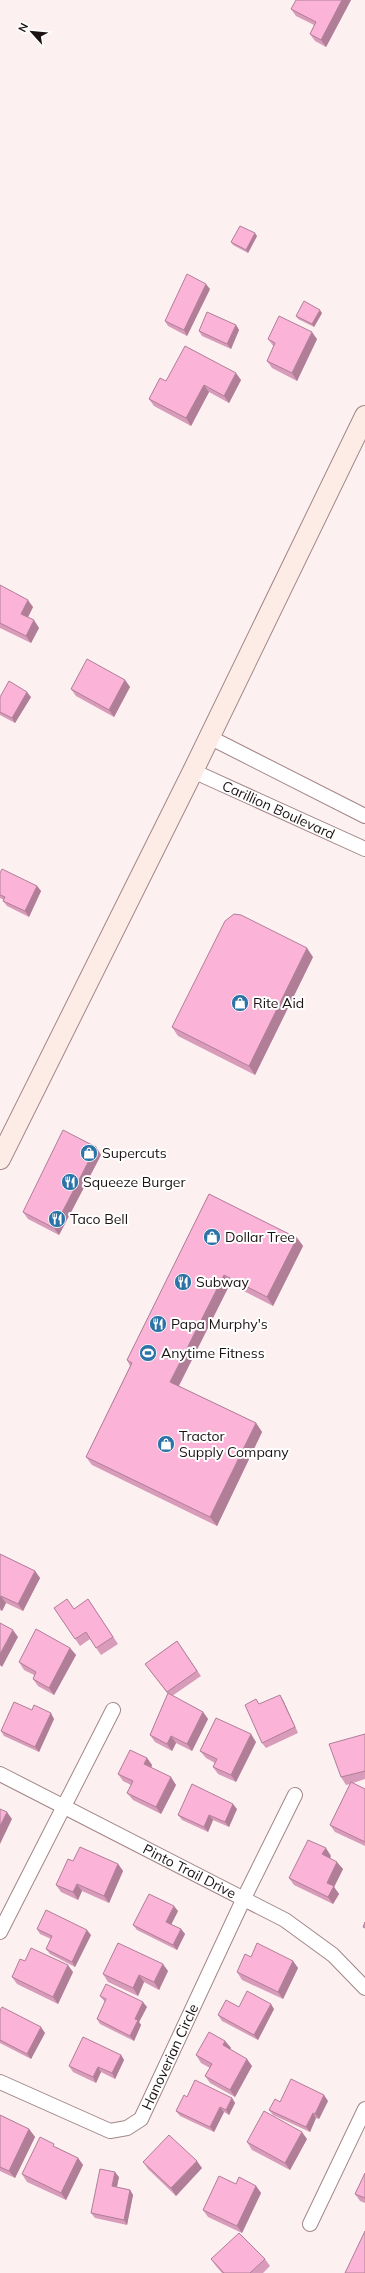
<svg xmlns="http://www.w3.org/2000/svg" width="365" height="2273" font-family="Mulish,sans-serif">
	<rect width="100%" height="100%" fill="#fdf0f1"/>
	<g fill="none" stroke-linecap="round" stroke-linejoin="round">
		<defs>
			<g id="minor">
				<path d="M209 737 365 816"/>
				<path id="s1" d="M193 771 365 849"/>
				<path id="s2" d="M0 1774 285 1920 333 1955 365 1988"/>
				<path d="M0 1932 113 1710"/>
				<path id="s3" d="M0 2082 110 2131 127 2128 141 2119 244 1898 295 1795"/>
				<path d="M310 2224 365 2109"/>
			</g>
			<path id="secondary" d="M0 1159 193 771 365 416"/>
		</defs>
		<!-- minor casing -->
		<use href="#minor" stroke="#a28688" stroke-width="16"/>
		<!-- secondary casing -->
		<use href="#secondary" stroke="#a28688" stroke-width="22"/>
		<!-- minor -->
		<use href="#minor" stroke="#fff" stroke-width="14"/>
		<!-- secondary -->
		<use href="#secondary" stroke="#fdece6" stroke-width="20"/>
	</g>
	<!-- wall -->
	<g fill="#d89bba">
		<path d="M351 0 326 47 315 41 310 34 314 25 296 16 291 9Z"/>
		<path d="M257 236 248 253 233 245 231 242Z"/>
		<path d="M210 289 187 336 168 326 165 321Z"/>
		<path d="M322 313 314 327 298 319 296 316Z"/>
		<path d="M236 325 239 330 231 349 202 336 199 331Z"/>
		<path d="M268 339H317L297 381 272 368 267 361 274 347Z"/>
		<path d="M241 380 229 403 209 392 191 426 154 406 149 399 166 381Z"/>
		<path d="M0 585 33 607 28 617 39 628 31 643 0 628Z"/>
		<path d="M125 680 130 687 114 717 76 696 71 689Z"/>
		<path d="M0 697H31L15 723 0 715Z"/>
		<path d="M0 873 37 886 41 891 29 917 7 906 3 901 4 900 0 898Z"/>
		<path d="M313 957 255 1075 178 1036 172 1027Z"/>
		<path d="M96 1147 101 1155 59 1235 28 1219 23 1212Z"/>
		<path d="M209 1194 297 1238 303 1246 273 1306 230 1284 179 1386 256 1423 262 1432 217 1526 92 1465 86 1457 130 1366 127 1360Z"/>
		<path d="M0 1554 35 1571 40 1578 23 1611 6 1603 2 1611 0 1610Z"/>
		<path d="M88 1599 118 1644 101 1655 90 1639 80 1646 54 1608 74 1609Z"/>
		<path d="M177 1641 201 1676 172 1696 203 1712 208 1719 192 1751 176 1743 172 1751 155 1742 150 1735 168 1694 145 1664Z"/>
		<path d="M70 1648 76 1655 54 1695 38 1686 33 1679 34 1675 24 1670 19 1662Z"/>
		<path d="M283 1700 298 1733 266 1748 262 1743 260 1704Z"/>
		<path d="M54 1719 39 1752 4 1736 1 1731Z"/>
		<path d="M365 1734V1779L353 1783 365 1789V1846L335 1832 330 1825 350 1784 346 1785 341 1777Z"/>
		<path d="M256 1742 236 1782 218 1774 213 1767 215 1763 206 1758 200 1751Z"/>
		<path d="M147 1758 152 1765 151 1768 176 1785 161 1814 133 1800 127 1793 131 1785 123 1781 118 1774Z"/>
		<path d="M237 1809 229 1827 213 1820 208 1832 182 1820 178 1815Z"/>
		<path d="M331 1856 329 1858 343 1869 334 1887 339 1894 333 1904 294 1885 289 1878Z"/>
		<path d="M73 1861 118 1864 123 1871 109 1903 82 1891 78 1900 61 1892 56 1885Z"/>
		<path d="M178 1911 171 1924 181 1929 185 1934 177 1950 137 1930 133 1925Z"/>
		<path d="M37 1929 91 1935 75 1967 50 1954 46 1949 51 1939 40 1934Z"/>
		<path d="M251 1957 293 1961 298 1968 283 1999 242 1980 237 1972Z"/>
		<path d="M25 1961 73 1972 58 2004 17 1984 12 1977Z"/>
		<path d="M168 1971 159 1990 144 1982 138 1996 108 1982 103 1974Z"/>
		<path d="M100 1996 147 2007 139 2022 141 2025 134 2041 100 2024 97 2019 105 2002Z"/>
		<path d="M239 2007 274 2009 258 2040 222 2021 218 2015Z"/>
		<path d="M0 2010 45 2033 31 2059 0 2043Z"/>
		<path d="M225 2041 231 2048 230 2049 252 2066 235 2097 210 2083 205 2076 210 2068 201 2063 196 2055Z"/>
		<path d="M121 2055 124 2060 115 2079 101 2072 96 2083 73 2072 69 2066Z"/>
		<path d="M187 2097 232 2098 235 2103 229 2115 224 2112 214 2132 180 2116 176 2111Z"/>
		<path d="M328 2101 319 2119 316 2118 310 2132 273 2115 269 2110 280 2102Z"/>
		<path d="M0 2115 29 2129 35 2137 15 2178 0 2171Z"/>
		<path d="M307 2139 290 2170 252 2150 247 2142Z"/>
		<path d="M56 2147 78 2158 83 2165 66 2200 27 2182 22 2174Z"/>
		<path d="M143 2162 202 2168 176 2196 148 2169Z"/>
		<path d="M365 2173V2203L360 2201 355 2194Z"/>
		<path d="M119 2177 116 2187 130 2190 133 2195 127 2225 95 2218 91 2213Z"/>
		<path d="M236 2184 256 2186 261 2193 242 2233 208 2217 203 2210Z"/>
		<path d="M211 2259H265L270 2266 263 2273H222L216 2266Z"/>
	</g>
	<!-- shaded-wall -->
	<g fill="#b07e97">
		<path d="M342 0H351L326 47 321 40Z"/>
		<path d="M255 233 257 236 248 253 246 250Z"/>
		<path d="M206 284 210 289 187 336 184 330Z"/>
		<path d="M320 310 322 313 314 327 312 324Z"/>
		<path d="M236 325 239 330 231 349 227 344Z"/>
		<path d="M312 332 317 339 297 381 292 373Z"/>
		<path d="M236 373 241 380 229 403 224 396Z"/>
		<path d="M204 385 209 392 191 426 186 418Z"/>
		<path d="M28 600 33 607 26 621 21 614Z"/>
		<path d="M34 620 39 628 31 643 26 636Z"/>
		<path d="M125 680 130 687 114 717 109 710Z"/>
		<path d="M27 692 31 697 15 723 12 718Z"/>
		<path d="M37 886 41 891 29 917 25 911Z"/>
		<path d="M307 948 313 957 255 1075 249 1066Z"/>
		<path d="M96 1147 101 1155 59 1235 54 1228Z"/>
		<path d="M297 1238 303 1246 273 1306 267 1297Z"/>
		<path d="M224 1275 230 1284 176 1391 170 1382Z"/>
		<path d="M256 1423 262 1432 217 1526 210 1517Z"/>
		<path d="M35 1571 40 1578 23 1611 18 1604Z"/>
		<path d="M1 1596 6 1603 2 1611 0 1608V1598Z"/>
		<path d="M13 1630 18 1637 2 1667 0 1665V1654Z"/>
		<path d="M70 1648 76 1655 54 1695 49 1688Z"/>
		<path d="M280 1695 283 1700 298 1733 295 1727Z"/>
		<path d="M203 1712 208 1719 192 1751 187 1744Z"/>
		<path d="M51 1713 54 1719 39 1752 35 1747Z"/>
		<path d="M251 1734 256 1742 236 1782 231 1775Z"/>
		<path d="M171 1736 176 1743 172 1751 167 1744Z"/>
		<path d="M147 1758 152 1765 149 1772 144 1764Z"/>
		<path d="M171 1777 176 1785 161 1814 156 1807Z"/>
		<path d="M233 1804 237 1809 229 1827 225 1822Z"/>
		<path d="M7 1812 12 1819 0 1844V1826Z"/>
		<path d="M209 1815 213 1820 208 1832 204 1827Z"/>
		<path d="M326 1848 331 1856 328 1862 322 1854Z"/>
		<path d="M337 1862 343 1869 334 1887 339 1894 333 1904 328 1897 327 1883Z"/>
		<path d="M118 1864 123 1871 109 1903 104 1896Z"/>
		<path d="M77 1884 82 1891 78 1900 73 1892Z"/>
		<path d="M174 1906 178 1911 170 1927 166 1922Z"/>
		<path d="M181 1929 185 1934 177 1950 173 1945Z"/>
		<path d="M87 1930 91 1935 75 1967 72 1962Z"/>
		<path d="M293 1961 298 1968 283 1999 278 1992Z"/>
		<path d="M163 1964 168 1971 159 1990 154 1982Z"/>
		<path d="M68 1965 73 1972 58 2004 53 1997Z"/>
		<path d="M139 1975 144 1982 138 1996 133 1988Z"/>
		<path d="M143 2002 147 2007 139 2022 141 2025 134 2041 130 2036 135 2019Z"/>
		<path d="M271 2004 274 2009 258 2040 254 2035Z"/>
		<path d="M41 2027 45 2033 31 2059 27 2054Z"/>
		<path d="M225 2041 231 2048 228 2053 223 2045Z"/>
		<path d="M121 2055 124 2060 115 2079 112 2073Z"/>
		<path d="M247 2059 252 2066 235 2097 230 2090Z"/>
		<path d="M98 2067 101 2072 96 2083 93 2077Z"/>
		<path d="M324 2095 328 2101 319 2119 315 2114Z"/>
		<path d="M232 2098 235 2103 229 2115 226 2110Z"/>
		<path d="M220 2107 224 2112 214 2132 210 2127Z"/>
		<path d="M313 2113 316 2118 310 2132 306 2127Z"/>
		<path d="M29 2129 35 2137 15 2178 9 2171Z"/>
		<path d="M302 2132 307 2139 290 2170 285 2163Z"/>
		<path d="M78 2158 83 2165 66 2200 61 2193Z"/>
		<path d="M197 2161 202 2168 176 2196 171 2188Z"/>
		<path d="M115 2172 119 2177 116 2192 112 2186Z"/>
		<path d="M256 2186 261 2193 242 2233 237 2226Z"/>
		<path d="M130 2190 133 2195 127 2225 124 2220Z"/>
	</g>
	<!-- building -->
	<g fill="#fbb4d8" stroke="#b07e97">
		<path d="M296 0H342L321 40 310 34 316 22 291 9Z"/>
		<path d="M240 226 255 233 246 250 231 242Z"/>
		<path d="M187 274 206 284 184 330 165 321Z"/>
		<path d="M304 301 320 310 312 324 296 316Z"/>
		<path d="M207 312 236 325 227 344 199 331Z"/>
		<path d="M279 316 312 332 292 373 267 361 275 343 268 339Z"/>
		<path d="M185 346 236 373 224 396 204 385 186 418 149 399 160 378 166 381Z"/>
		<path d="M0 585 28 600 21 614 34 620 26 636 0 623Z"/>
		<path d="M87 659 125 680 109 710 71 689Z"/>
		<path d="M9 681 27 692 12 718 0 712V697Z"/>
		<path d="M2 869 37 886 25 911 3 901 5 897 0 895V873Z"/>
		<path d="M234 914 241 915 307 948 249 1066 172 1027 225 921Z"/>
		<path d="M63 1130 96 1147 54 1228 23 1212Z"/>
		<path d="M209 1194 297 1238 267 1297 224 1275 170 1382 256 1423 210 1517 86 1457 132 1363 127 1360Z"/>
		<path d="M0 1554 35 1571 18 1604 1 1596 0 1598Z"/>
		<path d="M67 1599 74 1609 88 1599 113 1637 96 1648 86 1632 75 1639 54 1608Z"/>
		<path d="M0 1623 13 1630 0 1654Z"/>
		<path d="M36 1629 70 1648 49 1688 33 1679 36 1672 19 1662Z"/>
		<path d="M177 1641 197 1671 167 1692 145 1664Z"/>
		<path d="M168 1693 203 1712 187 1744 171 1736 167 1744 150 1735Z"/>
		<path d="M280 1695 295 1727 262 1743 245 1705 256 1699 259 1704Z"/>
		<path d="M14 1702 32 1710 34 1705 51 1713 35 1747 1 1731Z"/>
		<path d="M216 1718 251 1734 231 1775 213 1767 217 1759 200 1751Z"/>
		<path d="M365 1734V1771L341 1777 329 1744Z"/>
		<path d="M130 1750 147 1758 144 1764 171 1777 156 1807 127 1793 133 1781 118 1774Z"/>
		<path d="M351 1782 365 1789V1842L330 1825Z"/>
		<path d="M192 1784 233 1804 225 1822 209 1815 204 1827 178 1815Z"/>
		<path d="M0 1809 7 1812 0 1826Z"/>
		<path d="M308 1840 326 1848 322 1854 337 1862 327 1883 334 1886 328 1897 289 1878Z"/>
		<path d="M80 1847 118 1864 104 1896 77 1884 73 1892 56 1885 68 1859 73 1861Z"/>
		<path d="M149 1894 174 1906 166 1922 181 1929 173 1945 133 1925Z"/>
		<path d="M46 1910 87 1930 72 1962 46 1949 52 1936 37 1929Z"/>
		<path d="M365 1922V1928L363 1927Z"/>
		<path d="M118 1943 163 1964 154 1982 139 1975 133 1988 103 1974Z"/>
		<path d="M257 1943 293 1961 278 1992 237 1972 245 1954 251 1957Z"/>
		<path d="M31 1948 68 1965 53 1997 12 1977 20 1959 25 1961Z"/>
		<path d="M106 1984 143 2002 135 2019 138 2020 130 2036 97 2019 106 1999 100 1996Z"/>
		<path d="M247 1991 271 2004 254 2035 218 2015 226 2000 239 2007Z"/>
		<path d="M2 2007 41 2027 27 2054 0 2040V2010Z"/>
		<path d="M209 2032 225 2041 223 2045 247 2059 230 2090 205 2076 212 2064 196 2055Z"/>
		<path d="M83 2037 121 2055 112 2073 98 2067 93 2077 69 2066Z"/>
		<path d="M291 2079 324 2095 315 2114 313 2113 306 2127 269 2110 275 2099 280 2102Z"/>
		<path d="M195 2080 232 2098 226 2110 220 2107 210 2127 176 2111 184 2095 187 2097Z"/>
		<path d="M264 2111 302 2132 285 2163 247 2142Z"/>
		<path d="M0 2115 29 2129 9 2171 0 2167Z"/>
		<path d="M169 2135 197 2161 171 2188 143 2162Z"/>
		<path d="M40 2137 54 2144 53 2146 78 2158 61 2193 22 2174Z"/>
		<path d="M100 2169 115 2172 112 2186 130 2190 124 2220 91 2213Z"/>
		<path d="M365 2173V2198L355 2194Z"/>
		<path d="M219 2176 236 2184 239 2177 256 2186 237 2226 203 2210Z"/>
		<path d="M365 2231V2273H345Z"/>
		<path d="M239 2233 265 2259 250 2273H224L211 2259Z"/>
	</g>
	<!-- icons -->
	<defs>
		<symbol id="shop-disc" viewBox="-11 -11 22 22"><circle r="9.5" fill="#2c73a7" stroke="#fff"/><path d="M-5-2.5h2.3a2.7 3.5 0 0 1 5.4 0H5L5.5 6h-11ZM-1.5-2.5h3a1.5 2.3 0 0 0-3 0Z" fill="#fff"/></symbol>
		<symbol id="restaurant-disc" viewBox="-11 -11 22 22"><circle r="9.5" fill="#2c73a7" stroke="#fff"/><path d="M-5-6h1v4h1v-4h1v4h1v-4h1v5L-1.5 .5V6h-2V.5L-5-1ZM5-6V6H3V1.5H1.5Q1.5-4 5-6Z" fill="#fff"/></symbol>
		<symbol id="stadium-disc" viewBox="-11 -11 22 22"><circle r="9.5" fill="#2c73a7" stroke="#fff"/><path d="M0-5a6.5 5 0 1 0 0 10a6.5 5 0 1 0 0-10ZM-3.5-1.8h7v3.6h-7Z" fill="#fff"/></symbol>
	</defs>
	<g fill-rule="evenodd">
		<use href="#shop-disc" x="230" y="993" width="20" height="20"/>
		<use href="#shop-disc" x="79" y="1143" width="20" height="20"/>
		<use href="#restaurant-disc" x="60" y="1172" width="20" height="20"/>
		<use href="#restaurant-disc" x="47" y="1209" width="20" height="20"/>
		<use href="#shop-disc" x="202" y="1227" width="20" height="20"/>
		<use href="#restaurant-disc" x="173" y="1272" width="20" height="20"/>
		<use href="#restaurant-disc" x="148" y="1314" width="20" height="20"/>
		<use href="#stadium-disc" x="138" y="1343" width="20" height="20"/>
		<use href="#shop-disc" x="156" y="1434" width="20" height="20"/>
	</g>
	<g text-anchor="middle" stroke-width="4" stroke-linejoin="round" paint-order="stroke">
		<!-- street labels -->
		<g font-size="14" fill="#1c1213" stroke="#fff">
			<text dy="5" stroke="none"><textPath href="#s1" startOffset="94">Carillion Boulevard</textPath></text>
			<text dy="5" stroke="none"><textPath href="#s2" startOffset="213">Pinto Trail Drive</textPath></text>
			<text dy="5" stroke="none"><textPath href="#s3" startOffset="223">Hanoverian Circle</textPath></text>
		</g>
		<!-- poi labels -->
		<g font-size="14" fill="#1c1213" stroke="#fff" text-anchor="start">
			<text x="253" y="1008">Rite Aid</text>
			<text x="102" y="1158">Supercuts</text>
			<text x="83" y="1187">Squeeze Burger</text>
			<text x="70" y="1224">Taco Bell</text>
			<text x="225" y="1242">Dollar Tree</text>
			<text x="196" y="1287">Subway</text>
			<text x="171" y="1329">Papa Murphy's</text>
			<text x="161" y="1358">Anytime Fitness</text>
			<text x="179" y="1441">Tractor<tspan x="179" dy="16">Supply Company</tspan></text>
		</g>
	</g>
	<!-- north arrow -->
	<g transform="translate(32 32) rotate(297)" stroke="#ffffff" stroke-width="3" paint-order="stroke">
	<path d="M0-3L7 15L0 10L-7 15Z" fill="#1c1213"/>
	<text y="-6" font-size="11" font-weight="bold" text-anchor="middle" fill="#1c1213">N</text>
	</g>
</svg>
